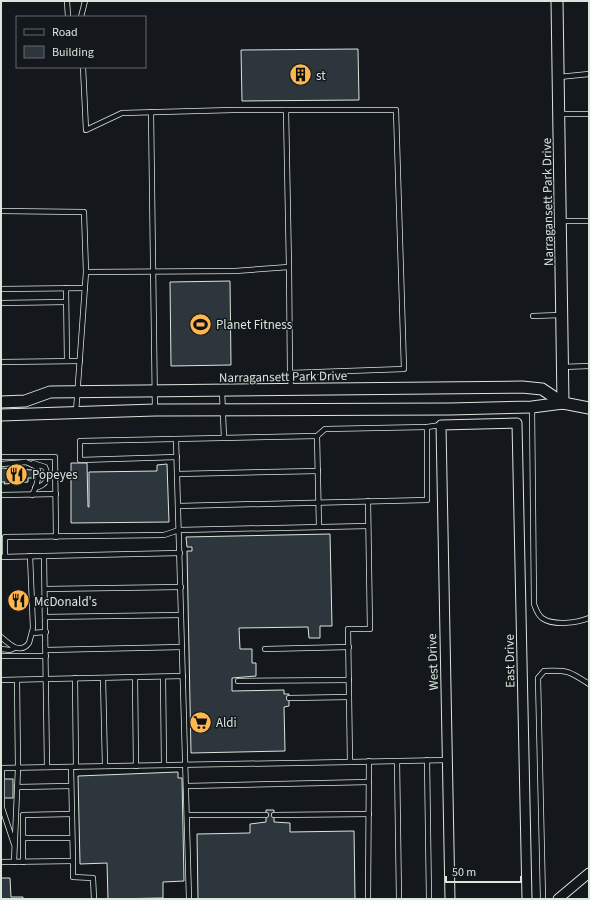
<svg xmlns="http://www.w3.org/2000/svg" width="590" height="900" font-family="'Source Sans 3',sans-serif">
	<rect width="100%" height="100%" fill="#14181c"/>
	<!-- building -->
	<g fill="#2c363c" stroke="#d8e6dc">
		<path d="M358 49 359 100 242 101 241 50Z"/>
		<path d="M230 281 231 365 171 366 170 282Z"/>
		<path d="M71 463H87L88 507H89V472L157 471V465L167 464 169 522 71 523Z"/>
		<path d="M1 468 33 470V478H28V482L4 484 5 482H1Z"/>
		<path d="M330 534 332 626H320V638H309L308 627 239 628 240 649H252V663H256V676L232 678V691L284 690V694H289V706L284 707 285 751 191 753 187 551H192V547H187L186 537Z"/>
		<path d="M178 772V778H182L184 881 163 882V898L108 899 107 863 80 864 78 776Z"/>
		<rect x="4" y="779" width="9" height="19"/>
		<path d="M266 810H274V822L290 823V832L354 831 355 899H198L197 834 250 833V824L266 822Z"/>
		<path d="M1 878H10L11 897H23V899H1Z"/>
	</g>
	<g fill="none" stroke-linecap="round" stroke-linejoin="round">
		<defs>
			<g id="service">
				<path d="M67 1 68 17"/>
				<path d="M81 17 85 1"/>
				<path d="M83 67 86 130 122 113 233 110H396L404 369 290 373 289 267 235 271 86 272"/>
				<path d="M559 77 589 74"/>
				<path d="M286 110 289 267"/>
				<path d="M151 112 155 410"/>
				<path d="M560 114H589"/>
				<path d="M1 211 84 212 86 272 76 412"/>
				<path d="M561 221H589"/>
				<path d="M66 288 67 361"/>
				<path d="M1 289 85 288"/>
				<path d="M1 303 66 302"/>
				<path d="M533 316 561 315"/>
				<path d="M1 362 80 361"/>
				<path d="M562 367 589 366"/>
				<path d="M290 373 291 389"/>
				<path d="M222 391 224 438"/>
				<path d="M532 407 534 604C536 609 537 614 542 618 553 626 577 623 589 618"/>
				<path d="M317 436 319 527"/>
				<path d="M176 439 189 899"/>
				<path d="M1 457H55L56 537"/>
				<path d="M177 457 80 460V441L317 436 325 429 427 427 441 425"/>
				<path d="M33 463 45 467C50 478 47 485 35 488"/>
				<path d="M1 464 26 462 37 467C40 477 37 486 32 495"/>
				<path d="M177 474 318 471"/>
				<path d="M1 495 56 494"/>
				<path d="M368 501 370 629H348L350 762 448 760"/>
				<path d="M178 506 427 500V427"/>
				<path d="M1 557 44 556"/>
				<path d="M5 557V537L164 535 179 530 368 526"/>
				<path d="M45 589 181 587"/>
				<path d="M45 617 181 615"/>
				<path d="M32 633 46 632"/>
				<path d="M1 637C9 644 20 655 29 643L33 628 30 556"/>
				<path d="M1 649 10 650 15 648"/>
				<path d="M265 649 349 647"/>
				<path d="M46 650 182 647"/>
				<path d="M1 656H46"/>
				<path d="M135 677 136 766"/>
				<path d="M163 677 164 765"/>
				<path d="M75 678 76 767"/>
				<path d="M103 678 105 766"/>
				<path d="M1 680 183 676"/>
				<path d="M238 681 349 680"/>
				<path d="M289 698 349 697"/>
				<path d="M427 760 429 899"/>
				<path d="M397 761 399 899"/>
				<path d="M47 767 44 556 180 553"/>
				<path d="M1 768 350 762"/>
				<path d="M2 768V808L14 844"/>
				<path d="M186 786 369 782"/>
				<path d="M17 787 71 786"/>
				<path d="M187 815H266"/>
				<path d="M274 815 369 814"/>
				<path d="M23 838H72"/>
				<path d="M73 861V877L93 878 94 899"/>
				<path d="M1 862 73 861 71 767"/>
				<path d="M14 862 18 768 17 680"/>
				<path d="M23 862V815L72 814"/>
				<path d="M368 899 369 761"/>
				<path d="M543 899 538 678 544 671C568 670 569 671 589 684"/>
			</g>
			<g id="minor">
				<path d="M450 899 441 425 517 423 527 899"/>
				<path d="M558 899 589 873"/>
			</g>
			<g id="tertiary">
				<path d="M557 1 563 403"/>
				<path d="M1 402 25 401 50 392 522 387 542 389 563 403"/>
				<path d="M1 415 155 410 450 409 532 407 563 403 589 408"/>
			</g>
		</defs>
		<!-- service casing -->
		<use href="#service" stroke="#d8e6dc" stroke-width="6"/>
		<!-- minor casing -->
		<use href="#minor" stroke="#d8e6dc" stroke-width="11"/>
		<!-- tertiary casing -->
		<use href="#tertiary" stroke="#d8e6dc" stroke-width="13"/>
		<!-- service -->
		<use href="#service" stroke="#14181c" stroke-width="4.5"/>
		<!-- minor -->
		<use href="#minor" stroke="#14181c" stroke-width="9"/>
		<!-- tertiary -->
		<use href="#tertiary" stroke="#14181c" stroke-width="11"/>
	</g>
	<!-- icons -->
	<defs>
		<symbol id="building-disc" viewBox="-11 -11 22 22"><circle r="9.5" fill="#ffb74d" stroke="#14181c"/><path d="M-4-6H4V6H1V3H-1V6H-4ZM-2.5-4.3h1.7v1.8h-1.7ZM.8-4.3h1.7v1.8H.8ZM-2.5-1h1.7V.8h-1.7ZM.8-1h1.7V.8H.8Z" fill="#111"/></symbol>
		<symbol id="stadium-disc" viewBox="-11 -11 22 22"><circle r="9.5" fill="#ffb74d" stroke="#14181c"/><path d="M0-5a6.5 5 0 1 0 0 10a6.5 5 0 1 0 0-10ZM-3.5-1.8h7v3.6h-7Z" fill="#111"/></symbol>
		<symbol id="restaurant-disc" viewBox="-11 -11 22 22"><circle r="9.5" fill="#ffb74d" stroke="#14181c"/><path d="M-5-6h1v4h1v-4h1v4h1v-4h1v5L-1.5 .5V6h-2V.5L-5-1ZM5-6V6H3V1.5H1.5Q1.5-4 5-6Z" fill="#111"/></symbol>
		<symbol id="supermarket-disc" viewBox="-11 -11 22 22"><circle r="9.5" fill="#ffb74d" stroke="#14181c"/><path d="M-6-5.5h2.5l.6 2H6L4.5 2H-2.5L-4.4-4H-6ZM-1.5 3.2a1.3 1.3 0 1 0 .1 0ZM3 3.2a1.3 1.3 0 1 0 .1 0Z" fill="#111"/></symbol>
	</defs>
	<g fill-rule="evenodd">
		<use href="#building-disc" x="288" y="62" width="25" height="25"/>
		<use href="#stadium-disc" x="188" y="312" width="25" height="25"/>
		<use href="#restaurant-disc" x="4" y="462" width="25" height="25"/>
		<use href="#restaurant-disc" x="6" y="588" width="25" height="25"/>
		<use href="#supermarket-disc" x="188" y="710" width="25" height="25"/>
	</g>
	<g text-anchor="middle" stroke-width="3" stroke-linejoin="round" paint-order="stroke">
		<!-- poi labels -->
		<g font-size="13" fill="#d8e6dc" stroke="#14181c" text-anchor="start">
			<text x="316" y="80">st</text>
			<text x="216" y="329">Planet Fitness</text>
			<text x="32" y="479">Popeyes</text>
			<text x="34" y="606">McDonald's</text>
			<text x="216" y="727">Aldi</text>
		</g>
		<!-- street labels -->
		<g font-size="13" fill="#d8e6dc" stroke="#14181c">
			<text transform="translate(547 202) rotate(-91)" y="5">Narragansett Park Drive</text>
			<text transform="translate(283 376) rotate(-1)" y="5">Narragansett Park Drive</text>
			<text transform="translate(509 661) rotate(-91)" y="5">East Drive</text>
			<text transform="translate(432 662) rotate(-92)" y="5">West Drive</text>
		</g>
	</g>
	<!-- border -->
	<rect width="590" height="900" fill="none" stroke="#d8e6dc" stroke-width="4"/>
	<!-- legend -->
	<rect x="16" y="16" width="130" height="52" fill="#14181c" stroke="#626a69"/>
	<rect x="24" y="29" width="20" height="6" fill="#14181c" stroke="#626a69"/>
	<text x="52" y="36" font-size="12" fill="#d8e6dc">Road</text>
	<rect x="24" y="46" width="20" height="12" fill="#2c363c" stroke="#626a69"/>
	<text x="52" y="56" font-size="12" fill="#d8e6dc">Building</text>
	<!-- scale -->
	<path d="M446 876v6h75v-6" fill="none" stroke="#d8e6dc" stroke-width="2"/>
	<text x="452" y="876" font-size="12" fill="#d8e6dc" stroke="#14181c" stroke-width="3" paint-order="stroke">50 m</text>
</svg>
